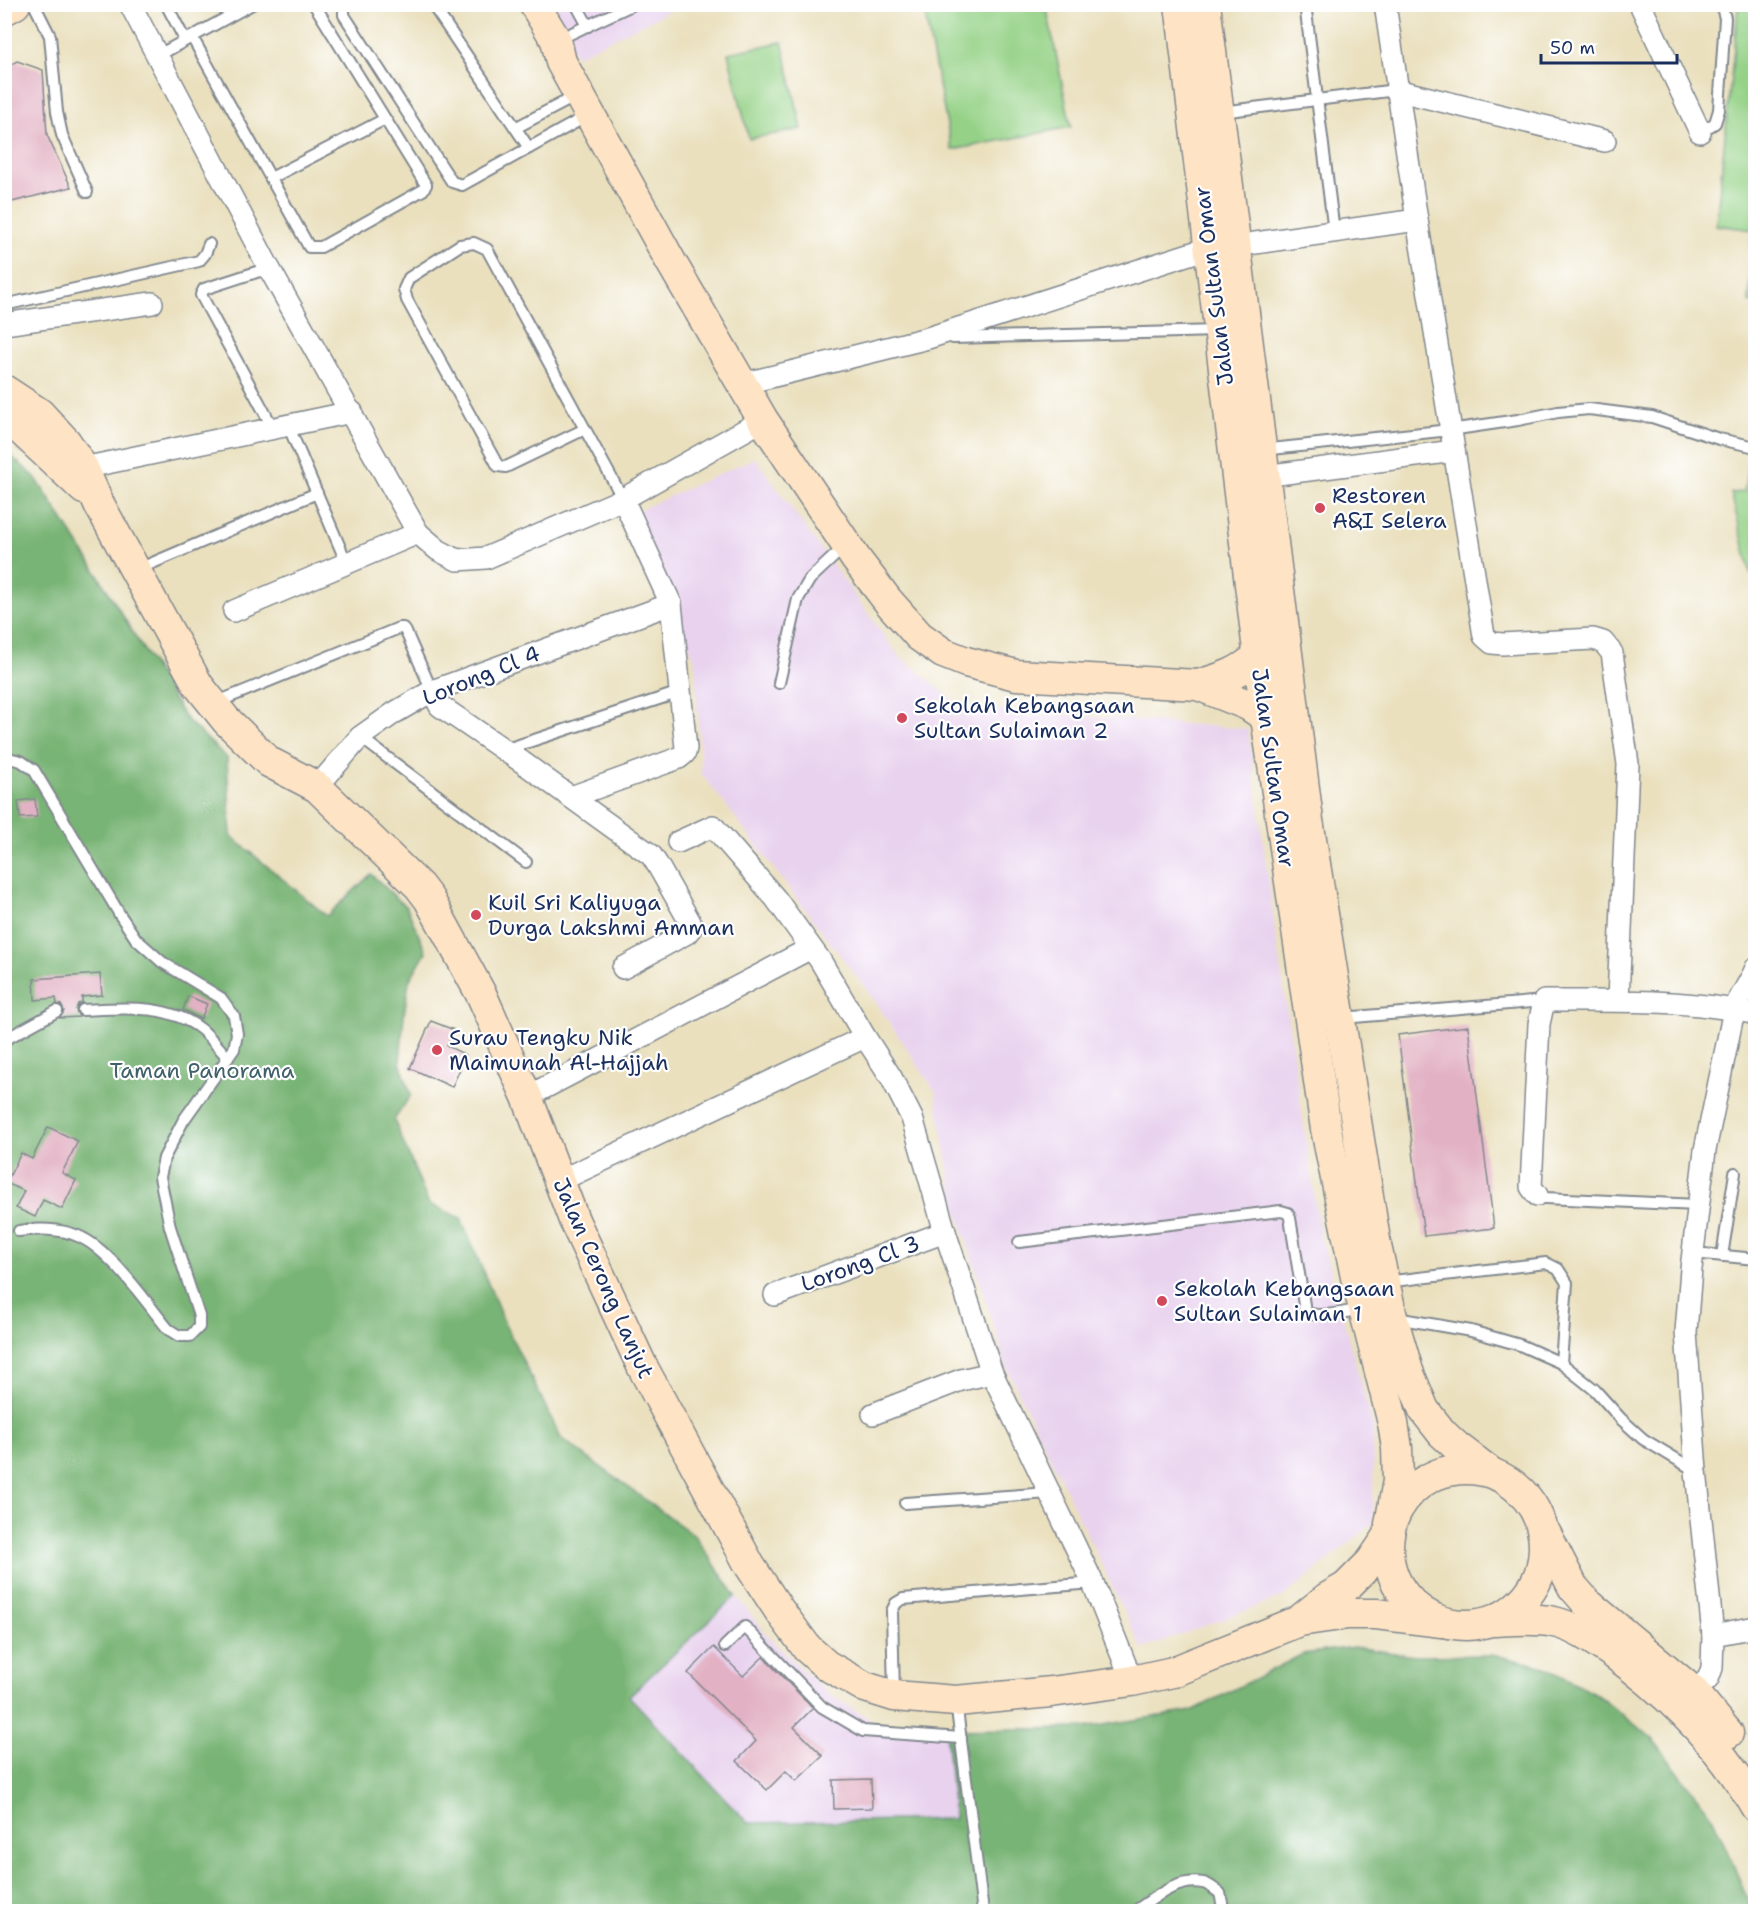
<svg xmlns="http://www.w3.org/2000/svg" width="1760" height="1916" font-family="'Shantell Sans',sans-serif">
	<rect width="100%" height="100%" fill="#fff"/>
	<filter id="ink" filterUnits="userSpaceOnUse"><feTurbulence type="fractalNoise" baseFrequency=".0167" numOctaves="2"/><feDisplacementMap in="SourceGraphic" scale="12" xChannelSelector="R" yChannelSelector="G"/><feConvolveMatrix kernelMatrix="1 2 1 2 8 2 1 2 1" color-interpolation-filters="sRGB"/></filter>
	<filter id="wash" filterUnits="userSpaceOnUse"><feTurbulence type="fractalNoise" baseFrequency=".008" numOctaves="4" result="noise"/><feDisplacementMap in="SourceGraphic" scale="24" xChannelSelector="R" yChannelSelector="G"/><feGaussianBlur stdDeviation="1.35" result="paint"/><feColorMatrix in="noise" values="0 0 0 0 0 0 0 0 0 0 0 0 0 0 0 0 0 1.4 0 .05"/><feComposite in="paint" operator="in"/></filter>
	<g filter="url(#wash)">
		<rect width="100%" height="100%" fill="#eae0be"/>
		<!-- built -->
		<g fill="#e8d2ee">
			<path d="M544 5H681L577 56Z"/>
			<path d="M755 458 898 655 962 707 1248 729 1278 952 1320 1234 1373 1427V1523L1283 1597 1142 1649 1007 1368 955 1205 935 1091 872 997 701 773 695 660 630 514Z"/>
			<path d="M736 1596 774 1643 828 1694 879 1724 946 1730 954 1819 748 1823 628 1696Z"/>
		</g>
		<!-- green -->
		<g fill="#95d287" stroke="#588072" stroke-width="1.5">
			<path d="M923 5H1046L1071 127 952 150Z"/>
			<path d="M1737 5H1755V303L1749 302 1753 230 1716 225 1738 8Z"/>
			<path d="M782 42 802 129 749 139 728 53Z"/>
			<path d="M1749 456H1756V573L1751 575 1731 493 1744 492Z"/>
		</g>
		<!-- forest -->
		<path fill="#78b474" stroke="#4a7269" stroke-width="1.5" d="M4 450 35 477 92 565 185 718 227 758 231 836 327 916 371 874 407 908 426 952 409 981 404 1015 400 1062 411 1095 394 1120 429 1204 461 1218 505 1324 561 1438 695 1536 736 1596 629 1696 748 1823 954 1819 946 1730 1084 1728 1192 1711 1303 1654 1354 1647 1415 1656 1495 1655 1545 1667 1594 1693 1652 1738 1712 1816 1753 1911H5Z"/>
		<g id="blocks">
			<!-- building -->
			<g fill="#e2b1c3">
				<path d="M17 61 43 70 47 135 71 187 4 204V68Z"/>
				<path d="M35 799 37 817 20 818 18 801Z"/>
				<path d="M100 974 102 995 82 997V1003L78 1004 76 1010 79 1017 60 1018 64 1011 61 1005 57 1004 56 998 35 1000 34 979Z"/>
				<path d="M188 996 207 1004 201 1019 183 1010Z"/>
				<path d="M431 1021 454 1030 447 1046 466 1055 452 1087 410 1068Z"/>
				<path d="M1468 1026 1494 1228 1424 1236 1398 1035Z"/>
				<path d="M48 1127 78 1141 62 1173 76 1180 62 1209 43 1200 35 1217 16 1208 24 1191 6 1183 21 1153 32 1159Z"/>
				<path d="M714 1647 743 1676 763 1657 813 1708 794 1727 823 1756 796 1781 786 1771 767 1790 737 1761 756 1741 688 1673Z"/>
				<path d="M871 1779 872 1808 834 1809 833 1780Z"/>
			</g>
		</g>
	</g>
	<g filter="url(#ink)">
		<use href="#blocks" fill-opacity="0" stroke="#82888e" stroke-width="1.5"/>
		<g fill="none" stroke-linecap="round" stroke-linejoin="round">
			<defs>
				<g id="lane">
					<path d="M34 4 50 36 57 112 62 135 87 192"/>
					<path d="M166 4 185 40"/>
					<path d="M347 4 344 9V15L452 182 462 185 529 148 432 4"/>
					<path d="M576 4 588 26"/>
					<path d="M1305 4 1334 232"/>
					<path d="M192 37 309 247H321L423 190 426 185 314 4"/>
					<path d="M557 40 634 4"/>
					<path d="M157 56 252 4"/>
					<path d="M1221 112 1396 90"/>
					<path d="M517 127 578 95"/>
					<path d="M1700 132 1715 123 1719 110 1725 18 1721 4"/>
					<path d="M529 148 587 116"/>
					<path d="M271 178 385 119"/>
					<path d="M269 268 204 289 201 295 273 428"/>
					<path d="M4 305 199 261 205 254 209 244"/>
					<path d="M953 338 1218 331"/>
					<path d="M288 425 347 564"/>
					<path d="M585 429 506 467 498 466 407 300 404 289 409 278 460 245 474 243 487 249 623 499"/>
					<path d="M1262 450 1450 430 1518 420 1558 412 1589 409 1652 417 1719 439 1756 447"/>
					<path d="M136 570 317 493"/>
					<path d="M779 683 798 599 810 579 844 547"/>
					<path d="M215 703 399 628H403L406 632 432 691"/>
					<path d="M360 737 526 862"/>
					<path d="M504 750 680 692"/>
					<path d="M4 757 21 761 34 770 120 915 136 939 162 962 221 998 234 1016 237 1034 234 1049 183 1121 164 1158 160 1177 170 1227 199 1316V1327L190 1336H179L168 1329C145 1301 110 1249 78 1236 59 1228 38 1229 19 1231"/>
					<path d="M83 1010C123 1008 168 1003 202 1030 211 1038 220 1049 228 1058"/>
					<path d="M1342 1018 1544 1001"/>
					<path d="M4 1040 57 1011"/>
					<path d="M1537 1195 1545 1198 1698 1205"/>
					<path d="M1019 1242 1281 1211 1288 1213 1290 1218 1305 1311C1317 1320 1348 1311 1363 1309"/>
					<path d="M1693 1253 1756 1259"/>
					<path d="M1722 1256 1735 1173"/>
					<path d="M1385 1282 1546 1263 1558 1269 1567 1283 1561 1363"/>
					<path d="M1396 1318 1471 1331 1520 1345 1561 1363 1595 1390 1621 1419 1643 1439 1696 1471"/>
					<path d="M905 1503 1050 1493"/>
					<path d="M725 1646 745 1627 822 1707 863 1731 961 1738"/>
					<path d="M894 1694 892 1611 896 1603 903 1599 1093 1583"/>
					<path d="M956 1702 983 1912"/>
					<path d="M1134 1912C1154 1898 1177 1878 1203 1883 1209 1884 1215 1890 1220 1893L1224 1912"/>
				</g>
				<g id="street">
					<path d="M130 4 269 268 418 533 234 611"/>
					<path d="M1385 4 1417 220 1484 636 1492 643 1503 644 1593 639 1603 642 1612 653 1628 764 1618 1000"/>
					<path d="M1640 4 1700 132"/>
					<path d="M1396 90 1605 141"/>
					<path d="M1234 246 1417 220"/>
					<path d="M4 324 152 303"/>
					<path d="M742 384 928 338 1208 248"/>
					<path d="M83 468 352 412"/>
					<path d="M1263 476 1454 451"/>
					<path d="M418 533 438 550 457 560 486 558 623 499 763 420"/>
					<path d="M432 691 440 706 522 762 651 855 657 864 690 922 691 928 687 933 623 968"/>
					<path d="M317 787 360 737 394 713 432 691 671 604"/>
					<path d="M571 797 679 758 685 753 686 748 671 604 623 499"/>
					<path d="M678 842 713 826 776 899 820 960 865 1037 891 1077 912 1118 945 1232 992 1373 1093 1583 1132 1681"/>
					<path d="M527 1097 811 948"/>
					<path d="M559 1181 865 1037"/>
					<path d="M1537 1195 1531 1187 1539 1024 1544 1001C1612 1001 1689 999 1756 1014"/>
					<path d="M775 1295 945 1232"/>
					<path d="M873 1414 961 1380 992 1373"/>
					<path d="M1713 1635 1756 1627"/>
					<path d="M1694 1692 1708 1679 1712 1668 1713 1635 1696 1471 1686 1332 1691 1269 1705 1150 1734 1010C1740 995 1750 983 1756 968"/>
				</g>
				<g id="secondary">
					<path d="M534 4 556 40 561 62 671 262 763 420 856 559 888 601 919 636 943 653 966 662 1016 675 1198 685 1248 705 1266 717"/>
					<path d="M1180 4 1266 717 1326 1129 1356 1277 1393 1423 1397 1448 1398 1481 1390 1524"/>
					<path d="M1205 4 1308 820 1376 1246 1392 1317 1408 1371 1424 1410 1442 1433 1457 1447 1490 1472"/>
					<path d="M4 10 15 4"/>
					<path d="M4 390 39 413 66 442 83 468 99 504 198 685 226 720 269 762 317 787 419 886 429 899 482 996 527 1097 574 1220 642 1366 750 1566 779 1610 807 1648 826 1665 865 1687 894 1696 956 1701 1051 1692 1132 1681 1173 1672 1299 1621 1348 1614H1376L1442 1622"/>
					<path d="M4 419 21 430 84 489"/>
					<path d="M1198 685C1222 678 1240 673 1259 655"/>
					<circle cx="1466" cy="1547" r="78"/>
					<path d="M1546 1534 1573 1587 1587 1603 1694 1692 1728 1733"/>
					<path d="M1301 1619 1327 1598 1346 1587 1371 1562 1388 1537"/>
					<path d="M1495 1621C1514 1620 1534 1618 1554 1622 1576 1627 1595 1641 1614 1654 1670 1695 1721 1746 1756 1807"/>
				</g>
			</defs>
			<!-- lane casing -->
			<use href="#lane" stroke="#82888e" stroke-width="14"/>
			<!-- street casing -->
			<use href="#street" stroke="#82888e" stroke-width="24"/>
			<!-- secondary casing -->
			<use href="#secondary" stroke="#82888e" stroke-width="33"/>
			<!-- lane -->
			<use href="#lane" stroke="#fff" stroke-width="10"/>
			<!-- street -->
			<use href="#street" stroke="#fff" stroke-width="21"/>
			<!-- secondary -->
			<use href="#secondary" stroke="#fee4c5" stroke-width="30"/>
		</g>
	</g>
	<!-- markers -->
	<g fill="#d1495b" stroke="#fff" stroke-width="2">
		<circle cx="1320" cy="508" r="6"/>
		<circle cx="902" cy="718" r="6"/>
		<circle cx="476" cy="915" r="6"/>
		<circle cx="437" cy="1050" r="6"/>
		<circle cx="1162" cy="1301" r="6"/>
	</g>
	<g text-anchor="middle" stroke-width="4.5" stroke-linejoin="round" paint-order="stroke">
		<!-- street labels -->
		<g font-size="22" fill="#1b2f5e" stroke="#fff">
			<text transform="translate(1213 286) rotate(-97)" y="8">Jalan Sultan Omar</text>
			<text transform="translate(481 675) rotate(-22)" y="8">Lorong Cl 4</text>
			<text transform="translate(1274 768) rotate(82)" y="8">Jalan Sultan Omar</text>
			<text transform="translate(860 1263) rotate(-20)" y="8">Lorong Cl 3</text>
			<text transform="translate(604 1278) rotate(66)" y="8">Jalan Cerong Lanjut</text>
		</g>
		<!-- poi labels -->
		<g font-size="22" fill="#1b2f5e" stroke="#fff" text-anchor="start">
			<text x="1332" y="503">Restoren<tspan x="1332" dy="25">A&amp;I Selera</tspan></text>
			<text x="914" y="713">Sekolah Kebangsaan<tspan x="914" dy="25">Sultan Sulaiman 2</tspan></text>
			<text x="488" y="910">Kuil Sri Kaliyuga<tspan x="488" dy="25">Durga Lakshmi Amman</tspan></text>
			<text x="449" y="1045">Surau Tengku Nik<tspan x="449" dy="25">Maimunah Al-Hajjah</tspan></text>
			<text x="1174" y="1296">Sekolah Kebangsaan<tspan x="1174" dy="25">Sultan Sulaiman 1</tspan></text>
		</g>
		<!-- park labels -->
		<g font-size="22" fill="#40606a" stroke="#fff">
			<text x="202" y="1078">Taman Panorama</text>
		</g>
	</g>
	<!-- margin -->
	<rect width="1760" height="1916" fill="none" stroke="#fff" stroke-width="24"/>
	<!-- scale -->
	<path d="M1541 54v9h136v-9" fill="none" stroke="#1b2f5e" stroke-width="3"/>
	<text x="1550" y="54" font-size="18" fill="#1b2f5e" stroke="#ffffff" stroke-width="4.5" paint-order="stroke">50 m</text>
</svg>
